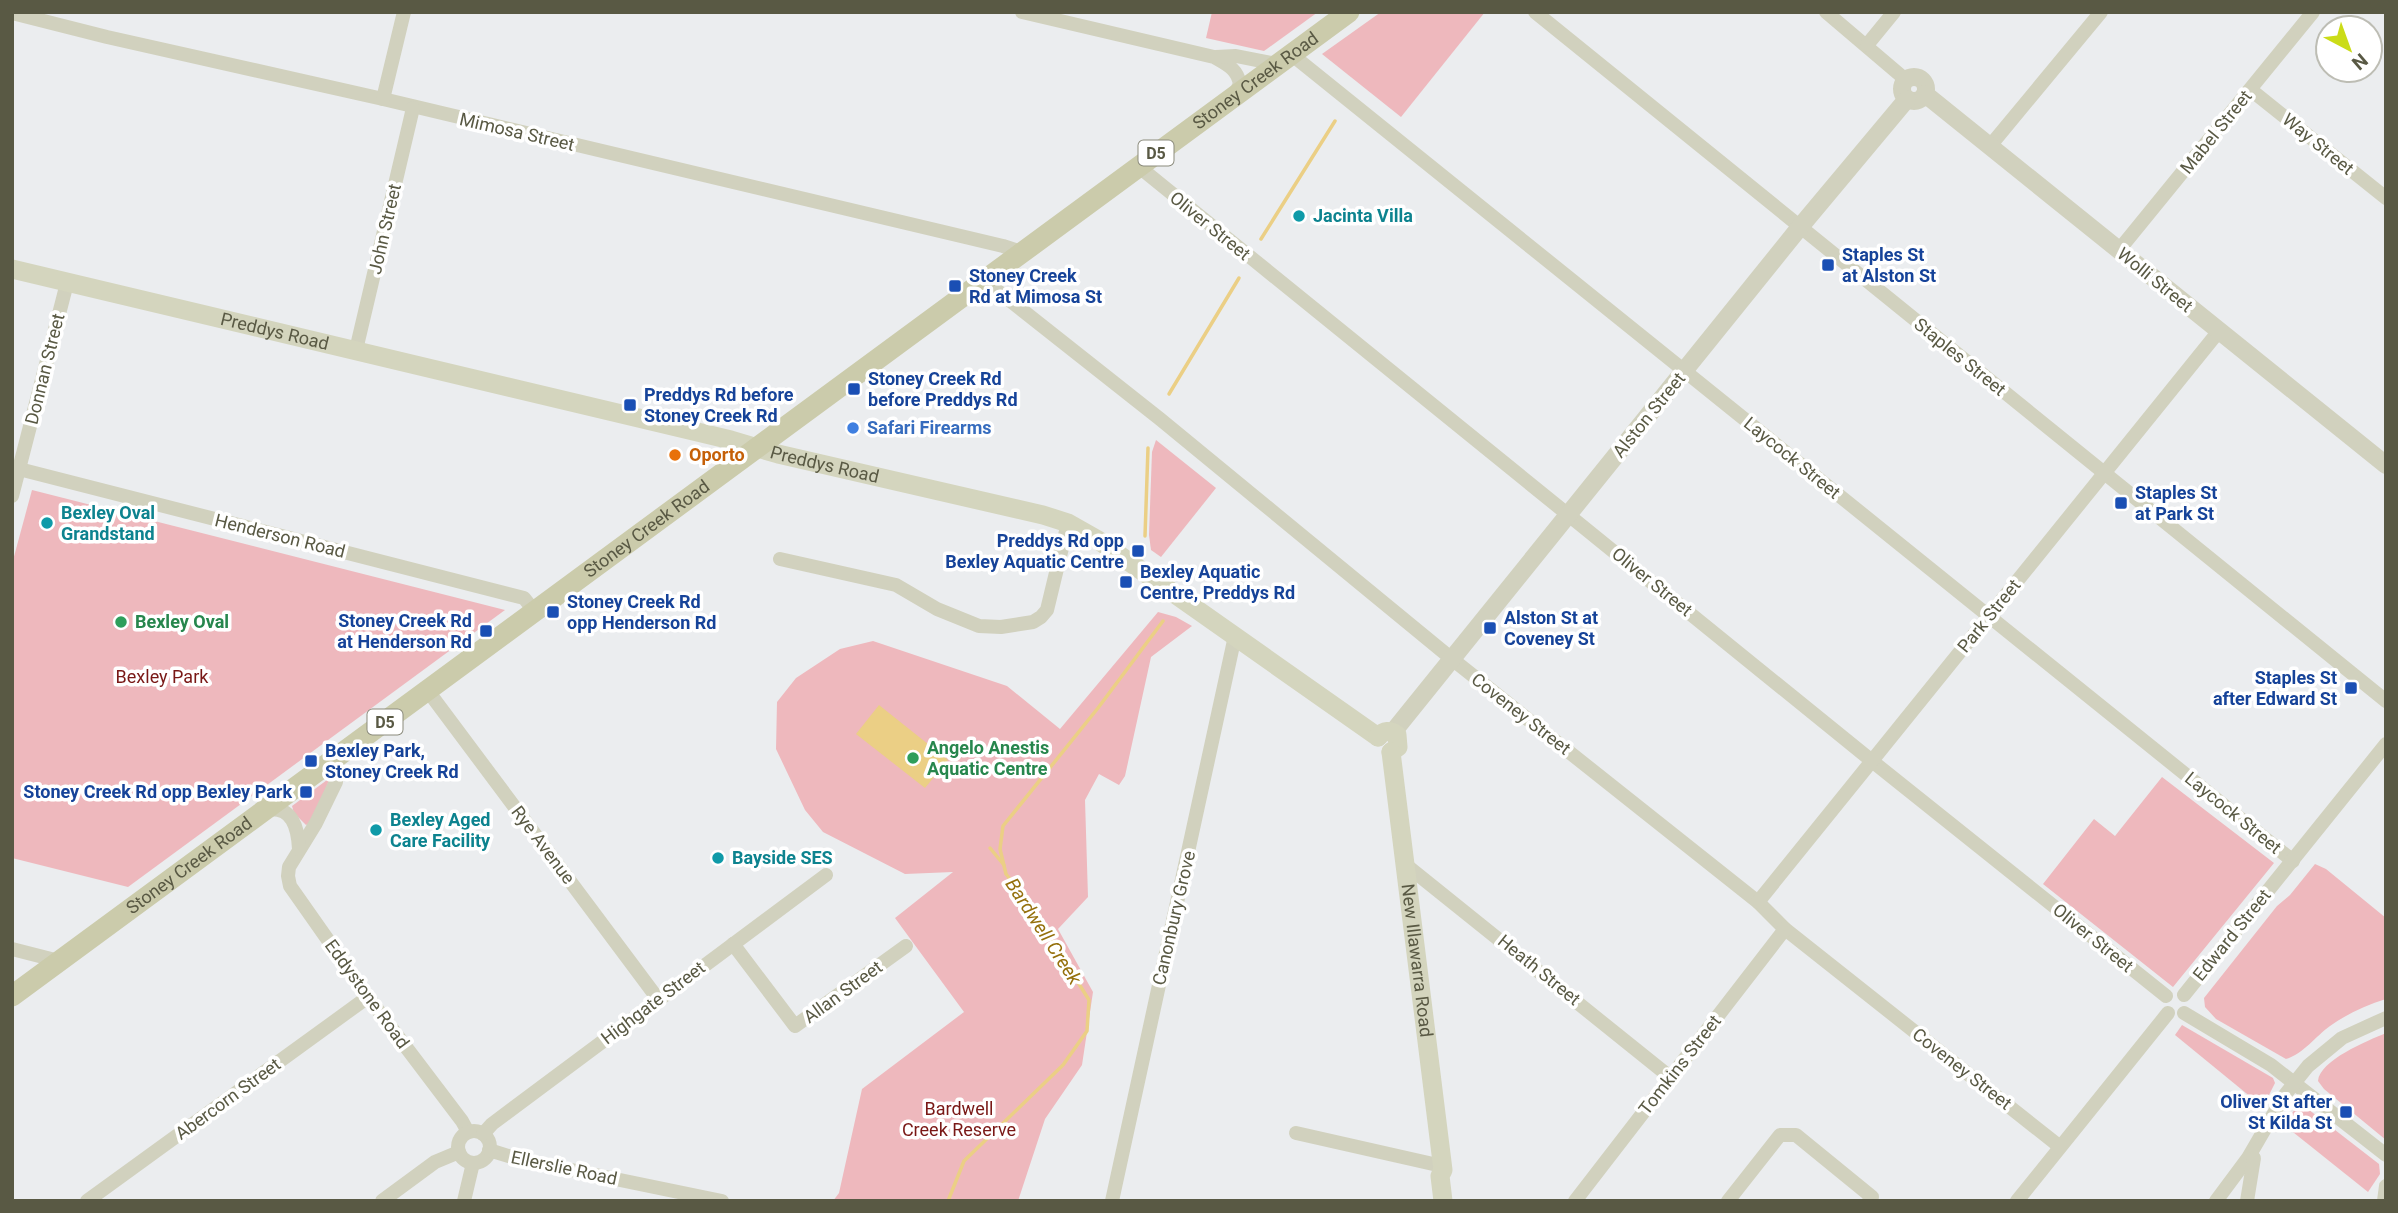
<svg xmlns="http://www.w3.org/2000/svg" width="2398" height="1213" font-family="Roboto,sans-serif">
	<rect width="100%" height="100%" fill="#ebedef"/>
	<!-- green -->
	<g fill="#eeb8bd">
		<path d="M1212 12H1318L1264 51 1206 38Z"/>
		<path d="M1381 12H1485L1401 117 1322 54Z"/>
		<path d="M1156 440 1216 488 1161 557 1151 550 1149 535 1152 452Z"/>
		<path d="M32 490 505 610 128 887 12 858V564Z"/>
		<path d="M1158 612 1176 617 1192 626 1151 657 1125 776 1119 785 1099 774 1085 800 1088 897 1058 929 1093 992 1082 1065 1045 1119 1018 1201H833L839 1193 862 1089 964 1012 895 918 953 872 905 874 823 832 805 810 776 749 777 702 796 678 840 649 873 641 1007 686 1060 729Z"/>
		<path d="M2162 777 2274 863 2173 987 2043 884 2094 819 2115 836Z"/>
		<path d="M327 780 329 781 310 823 306 825 294 813 292 806Z"/>
		<path d="M2315 864 2326 869 2386 918V999C2366 1005 2347 1014 2330 1026 2316 1036 2303 1054 2286 1059L2216 1019 2205 1007 2204 998 2277 906 2290 895Z"/>
		<path d="M2182 1025 2273 1078 2275 1083 2263 1107 2175 1035Z"/>
		<path d="M2386 1033V1140L2324 1089 2318 1081C2320 1060 2367 1041 2386 1033Z"/>
		<path d="M2297 1106H2304L2379 1164 2380 1174 2368 1192 2284 1125Z"/>
	</g>
	<!-- water -->
	<path fill="#ebcf85" d="M879 705 948 760 925 788 856 734Z"/>
	<g fill="none" stroke-linecap="round" stroke-linejoin="round">
		<!-- stream -->
		<g stroke="#ebcf85" stroke-width="3.5">
			<path d="M1261 239 1335 121"/>
			<path d="M1169 394 1239 278"/>
			<path d="M1145 536 1148 448"/>
			<path d="M990 848 1004 865"/>
			<path d="M948 1201 964 1161 1063 1065 1087 1031 1089 1000 1026 899 1006 874 1000 849 1003 826 1098 708 1163 621"/>
		</g>
		<!-- minor -->
		<g stroke="#d1d1be" stroke-width="14">
			<path d="M1022 12 1214 57C1228 65 1237 69 1240 84L1234 96"/>
			<path d="M1535 12 2386 701"/>
			<path d="M1826 12 1906 80"/>
			<path d="M12 13 107 37 383 99 1003 246 1022 252"/>
			<path d="M1867 45 1894 12"/>
			<path d="M1291 54 2293 861"/>
			<path d="M1216 57 1236 56 1277 64"/>
			<path d="M2251 90 2386 198"/>
			<path d="M383 99 404 12"/>
			<path d="M1990 146 2101 12"/>
			<path d="M1138 166 1872 761 2166 996"/>
			<path d="M2119 250 2313 12"/>
			<path d="M984 280 1160 419 1452 659 1758 902 1785 929 2059 1146"/>
			<path d="M356 350 413 108"/>
			<path d="M19 469 524 598 535 612"/>
			<path d="M12 496 67 283"/>
			<path d="M780 559 896 585 937 609 979 626 1001 627 1033 622 1041 617 1047 610 1068 523"/>
			<path d="M428 691 658 999"/>
			<path d="M328 764 336 774V782L316 823 289 867 288 876 290 886 368 997 462 1121 468 1132"/>
			<path d="M266 810C293 805 298 829 299 849"/>
			<path d="M1406 865 1670 1077"/>
			<path d="M1758 902 2219 331"/>
			<path d="M733 944 795 1026 906 946"/>
			<path d="M12 949 59 961"/>
			<path d="M2184 995 2386 744"/>
			<path d="M2184 1013 2271 1065 2386 1155"/>
			<circle cx="474" cy="1147" r="16"/>
			<path d="M1296 1133 1442 1166"/>
			<path d="M483 1134 492 1124 826 875"/>
			<path d="M489 1150 518 1159 722 1201"/>
			<path d="M87 1201 368 997"/>
			<path d="M382 1201 435 1162 459 1152"/>
			<path d="M464 1201 473 1163"/>
			<path d="M1112 1201 1235 636"/>
			<path d="M1575 1201 1785 929"/>
			<path d="M1728 1201 1780 1135H1796L1872 1197 1869 1201"/>
			<path d="M2017 1201 2168 1013"/>
			<path d="M2216 1201 2248 1158 2284 1096 2308 1066 2342 1038 2386 1018"/>
			<path d="M2247 1201 2254 1158"/>
			<path d="M2384 1201 2386 1186"/>
		</g>
		<!-- tertiary -->
		<g stroke="#d1d1be" stroke-width="18">
			<circle cx="1914" cy="89" r="12"/>
			<path d="M1925 94 2386 465"/>
			<path d="M1393 732 1800 227 1907 99"/>
		</g>
		<!-- secondary -->
		<g stroke="#d4d5be" stroke-width="19">
			<path id="s1" d="M12 269 731 440 778 454 1043 515 1068 523 1098 540 1378 737"/>
			<path d="M1378 737C1384 730 1390 730 1397 735L1398 747 1391 752"/>
			<path id="s2" d="M1391 752 1443 1170 1440 1176 1443 1201"/>
		</g>
		<!-- primary -->
		<path stroke="#cbcbab" stroke-width="21" id="s3" d="M12 996 1349 12"/>
	</g>
	<!-- markers -->
	<g fill="#0f9aa8" stroke="#fff" stroke-width="2.5">
		<circle cx="1299" cy="216" r="7"/>
		<circle cx="47" cy="523" r="7"/>
		<circle cx="376" cy="830" r="7"/>
		<circle cx="718" cy="858" r="7"/>
	</g>
	<g fill="#1a4fb4" stroke="#fff" stroke-width="2.5">
		<rect x="1821" y="258" width="14" height="14" rx="3.5"/>
		<rect x="948" y="279" width="14" height="14" rx="3.5"/>
		<rect x="847" y="382" width="14" height="14" rx="3.5"/>
		<rect x="623" y="398" width="14" height="14" rx="3.5"/>
		<rect x="2114" y="496" width="14" height="14" rx="3.5"/>
		<rect x="1131" y="544" width="14" height="14" rx="3.5"/>
		<rect x="1119" y="575" width="14" height="14" rx="3.5"/>
		<rect x="546" y="605" width="14" height="14" rx="3.5"/>
		<rect x="1483" y="621" width="14" height="14" rx="3.5"/>
		<rect x="479" y="624" width="14" height="14" rx="3.5"/>
		<rect x="2344" y="681" width="14" height="14" rx="3.5"/>
		<rect x="304" y="754" width="14" height="14" rx="3.5"/>
		<rect x="299" y="785" width="14" height="14" rx="3.5"/>
		<rect x="2339" y="1105" width="14" height="14" rx="3.5"/>
	</g>
	<circle fill="#3f7fe0" stroke="#fff" stroke-width="2.5" cx="853" cy="428" r="7"/>
	<circle fill="#e8710a" stroke="#fff" stroke-width="2.5" cx="675" cy="455" r="7"/>
	<g fill="#2e9e5b" stroke="#fff" stroke-width="2.5">
		<circle cx="121" cy="622" r="7"/>
		<circle cx="913" cy="758" r="7"/>
	</g>
	<g text-anchor="middle" stroke-width="7" stroke-linejoin="round" paint-order="stroke">
		<!-- shield labels -->
		<g fill="#fff" stroke="#8b8b7c" stroke-width="2">
			<rect x="1138.5" y="140.5" width="35" height="25" rx="5"/>
			<rect x="367.5" y="709.5" width="35" height="25" rx="5"/>
		</g>
		<g font-size="16" font-weight="bold" fill="#595944">
			<text x="1156" y="159">D5</text>
			<text x="385" y="728">D5</text>
		</g>
		<!-- street labels -->
		<g font-size="18" fill="#595944" stroke="#fff">
			<text dy="6" stroke="none"><textPath href="#s3" startOffset="1544">Stoney Creek Road</textPath></text>
			<text transform="translate(517 132) rotate(13)" y="6">Mimosa Street</text>
			<text transform="translate(2216 132) rotate(-51)" y="6">Mabel Street</text>
			<text transform="translate(2318 144) rotate(39)" y="6">Way Street</text>
			<text transform="translate(1210 226) rotate(39)" y="6">Oliver Street</text>
			<text transform="translate(385 229) rotate(-77)" y="6">John Street</text>
			<text transform="translate(2155 280) rotate(39)" y="6">Wolli Street</text>
			<text dy="6" stroke="none"><textPath href="#s1" startOffset="270">Preddys Road</textPath></text>
			<text transform="translate(1960 357) rotate(39)" y="6">Staples Street</text>
			<text transform="translate(45 369) rotate(-76)" y="6">Donnan Street</text>
			<text transform="translate(1649 415) rotate(-51)" y="6">Alston Street</text>
			<text transform="translate(1792 458) rotate(39)" y="6">Laycock Street</text>
			<text dy="6" stroke="none"><textPath href="#s1" startOffset="836">Preddys Road</textPath></text>
			<text dy="6" stroke="none"><textPath href="#s3" startOffset="788">Stoney Creek Road</textPath></text>
			<text transform="translate(280 536) rotate(14)" y="6">Henderson Road</text>
			<text transform="translate(1652 582) rotate(39)" y="6">Oliver Street</text>
			<text transform="translate(1989 616) rotate(-51)" y="6">Park Street</text>
			<text transform="translate(1521 714) rotate(38)" y="6">Coveney Street</text>
			<text transform="translate(2233 813) rotate(39)" y="6">Laycock Street</text>
			<text transform="translate(543 845) rotate(53)" y="6">Rye Avenue</text>
			<text dy="6" stroke="none"><textPath href="#s3" startOffset="220">Stoney Creek Road</textPath></text>
			<text transform="translate(1174 918) rotate(-77)" y="6">Canonbury Grove</text>
			<text transform="translate(2232 935) rotate(-51)" y="6">Edward Street</text>
			<text transform="translate(2093 938) rotate(39)" y="6">Oliver Street</text>
			<text dy="6" stroke="none"><textPath href="#s2" startOffset="210">New Illawarra Road</textPath></text>
			<text transform="translate(1539 970) rotate(39)" y="6">Heath Street</text>
			<text transform="translate(843 992) rotate(-36)" y="6">Allan Street</text>
			<text transform="translate(367 994) rotate(54)" y="6">Eddystone Road</text>
			<text transform="translate(653 1003) rotate(-37)" y="6">Highgate Street</text>
			<text transform="translate(1680 1065) rotate(-52)" y="6">Tomkins Street</text>
			<text transform="translate(1962 1069) rotate(38)" y="6">Coveney Street</text>
			<text transform="translate(228 1099) rotate(-36)" y="6">Abercorn Street</text>
			<text transform="translate(564 1168) rotate(12)" y="6">Ellerslie Road</text>
		</g>
		<!-- culture labels -->
		<g font-size="18" font-weight="bold" fill="#0d838f" stroke="#fff" text-anchor="start">
			<text x="1313" y="222">Jacinta Villa</text>
			<text x="61" y="519">Bexley Oval<tspan x="61" dy="21">Grandstand</tspan></text>
			<text x="390" y="826">Bexley Aged<tspan x="390" dy="21">Care Facility</tspan></text>
			<text x="732" y="864">Bayside SES</text>
		</g>
		<!-- transit labels -->
		<g font-size="18" font-weight="bold" fill="#164399" stroke="#fff" text-anchor="start">
			<text x="1842" y="261">Staples St<tspan x="1842" dy="21">at Alston St</tspan></text>
			<text x="969" y="282">Stoney Creek<tspan x="969" dy="21">Rd at Mimosa St</tspan></text>
			<text x="868" y="385">Stoney Creek Rd<tspan x="868" dy="21">before Preddys Rd</tspan></text>
			<text x="644" y="401">Preddys Rd before<tspan x="644" dy="21">Stoney Creek Rd</tspan></text>
			<text x="2135" y="499">Staples St<tspan x="2135" dy="21">at Park St</tspan></text>
			<text x="1124" y="547" text-anchor="end">Preddys Rd opp<tspan x="1124" dy="21">Bexley Aquatic Centre</tspan></text>
			<text x="1140" y="578">Bexley Aquatic<tspan x="1140" dy="21">Centre, Preddys Rd</tspan></text>
			<text x="567" y="608">Stoney Creek Rd<tspan x="567" dy="21">opp Henderson Rd</tspan></text>
			<text x="1504" y="624">Alston St at<tspan x="1504" dy="21">Coveney St</tspan></text>
			<text x="472" y="627" text-anchor="end">Stoney Creek Rd<tspan x="472" dy="21">at Henderson Rd</tspan></text>
			<text x="2337" y="684" text-anchor="end">Staples St<tspan x="2337" dy="21">after Edward St</tspan></text>
			<text x="325" y="757">Bexley Park,<tspan x="325" dy="21">Stoney Creek Rd</tspan></text>
			<text x="292" y="798" text-anchor="end">Stoney Creek Rd opp Bexley Park</text>
			<text x="2332" y="1108" text-anchor="end">Oliver St after<tspan x="2332" dy="21">St Kilda St</tspan></text>
		</g>
		<!-- shop labels -->
		<g font-size="18" font-weight="bold" fill="#366cbe" stroke="#fff" text-anchor="start">
			<text x="867" y="434">Safari Firearms</text>
		</g>
		<!-- food labels -->
		<g font-size="18" font-weight="bold" fill="#c56008" stroke="#fff" text-anchor="start">
			<text x="689" y="461">Oporto</text>
		</g>
		<!-- leisure labels -->
		<g font-size="18" font-weight="bold" fill="#27864d" stroke="#fff" text-anchor="start">
			<text x="135" y="628">Bexley Oval</text>
			<text x="927" y="754">Angelo Anestis<tspan x="927" dy="21">Aquatic Centre</tspan></text>
		</g>
		<!-- park labels -->
		<g font-size="18" fill="#791816" stroke="#fff">
			<text x="162" y="683">Bexley Park</text>
			<text x="959" y="1115">Bardwell<tspan x="959" dy="21">Creek Reserve</tspan></text>
		</g>
		<!-- water labels -->
		<g font-size="19" font-style="italic" fill="#95700c" stroke="#fff">
			<text transform="translate(1044 931) rotate(57)" y="7">Bardwell Creek</text>
		</g>
	</g>
	<!-- border -->
	<rect width="2398" height="1213" fill="none" stroke="#595944" stroke-width="28"/>
	<!-- north arrow -->
	<g transform="translate(2349 49) rotate(139)"><circle r="33" fill="#ffffff" stroke="#bdbdb4" stroke-width="2"/>
	<path d="M0-5L12 26L0 18L-12 26Z" fill="#cbdc18"/>
	<text y="-10" font-size="19" font-weight="bold" text-anchor="middle" fill="#595944">N</text>
	</g>
</svg>
